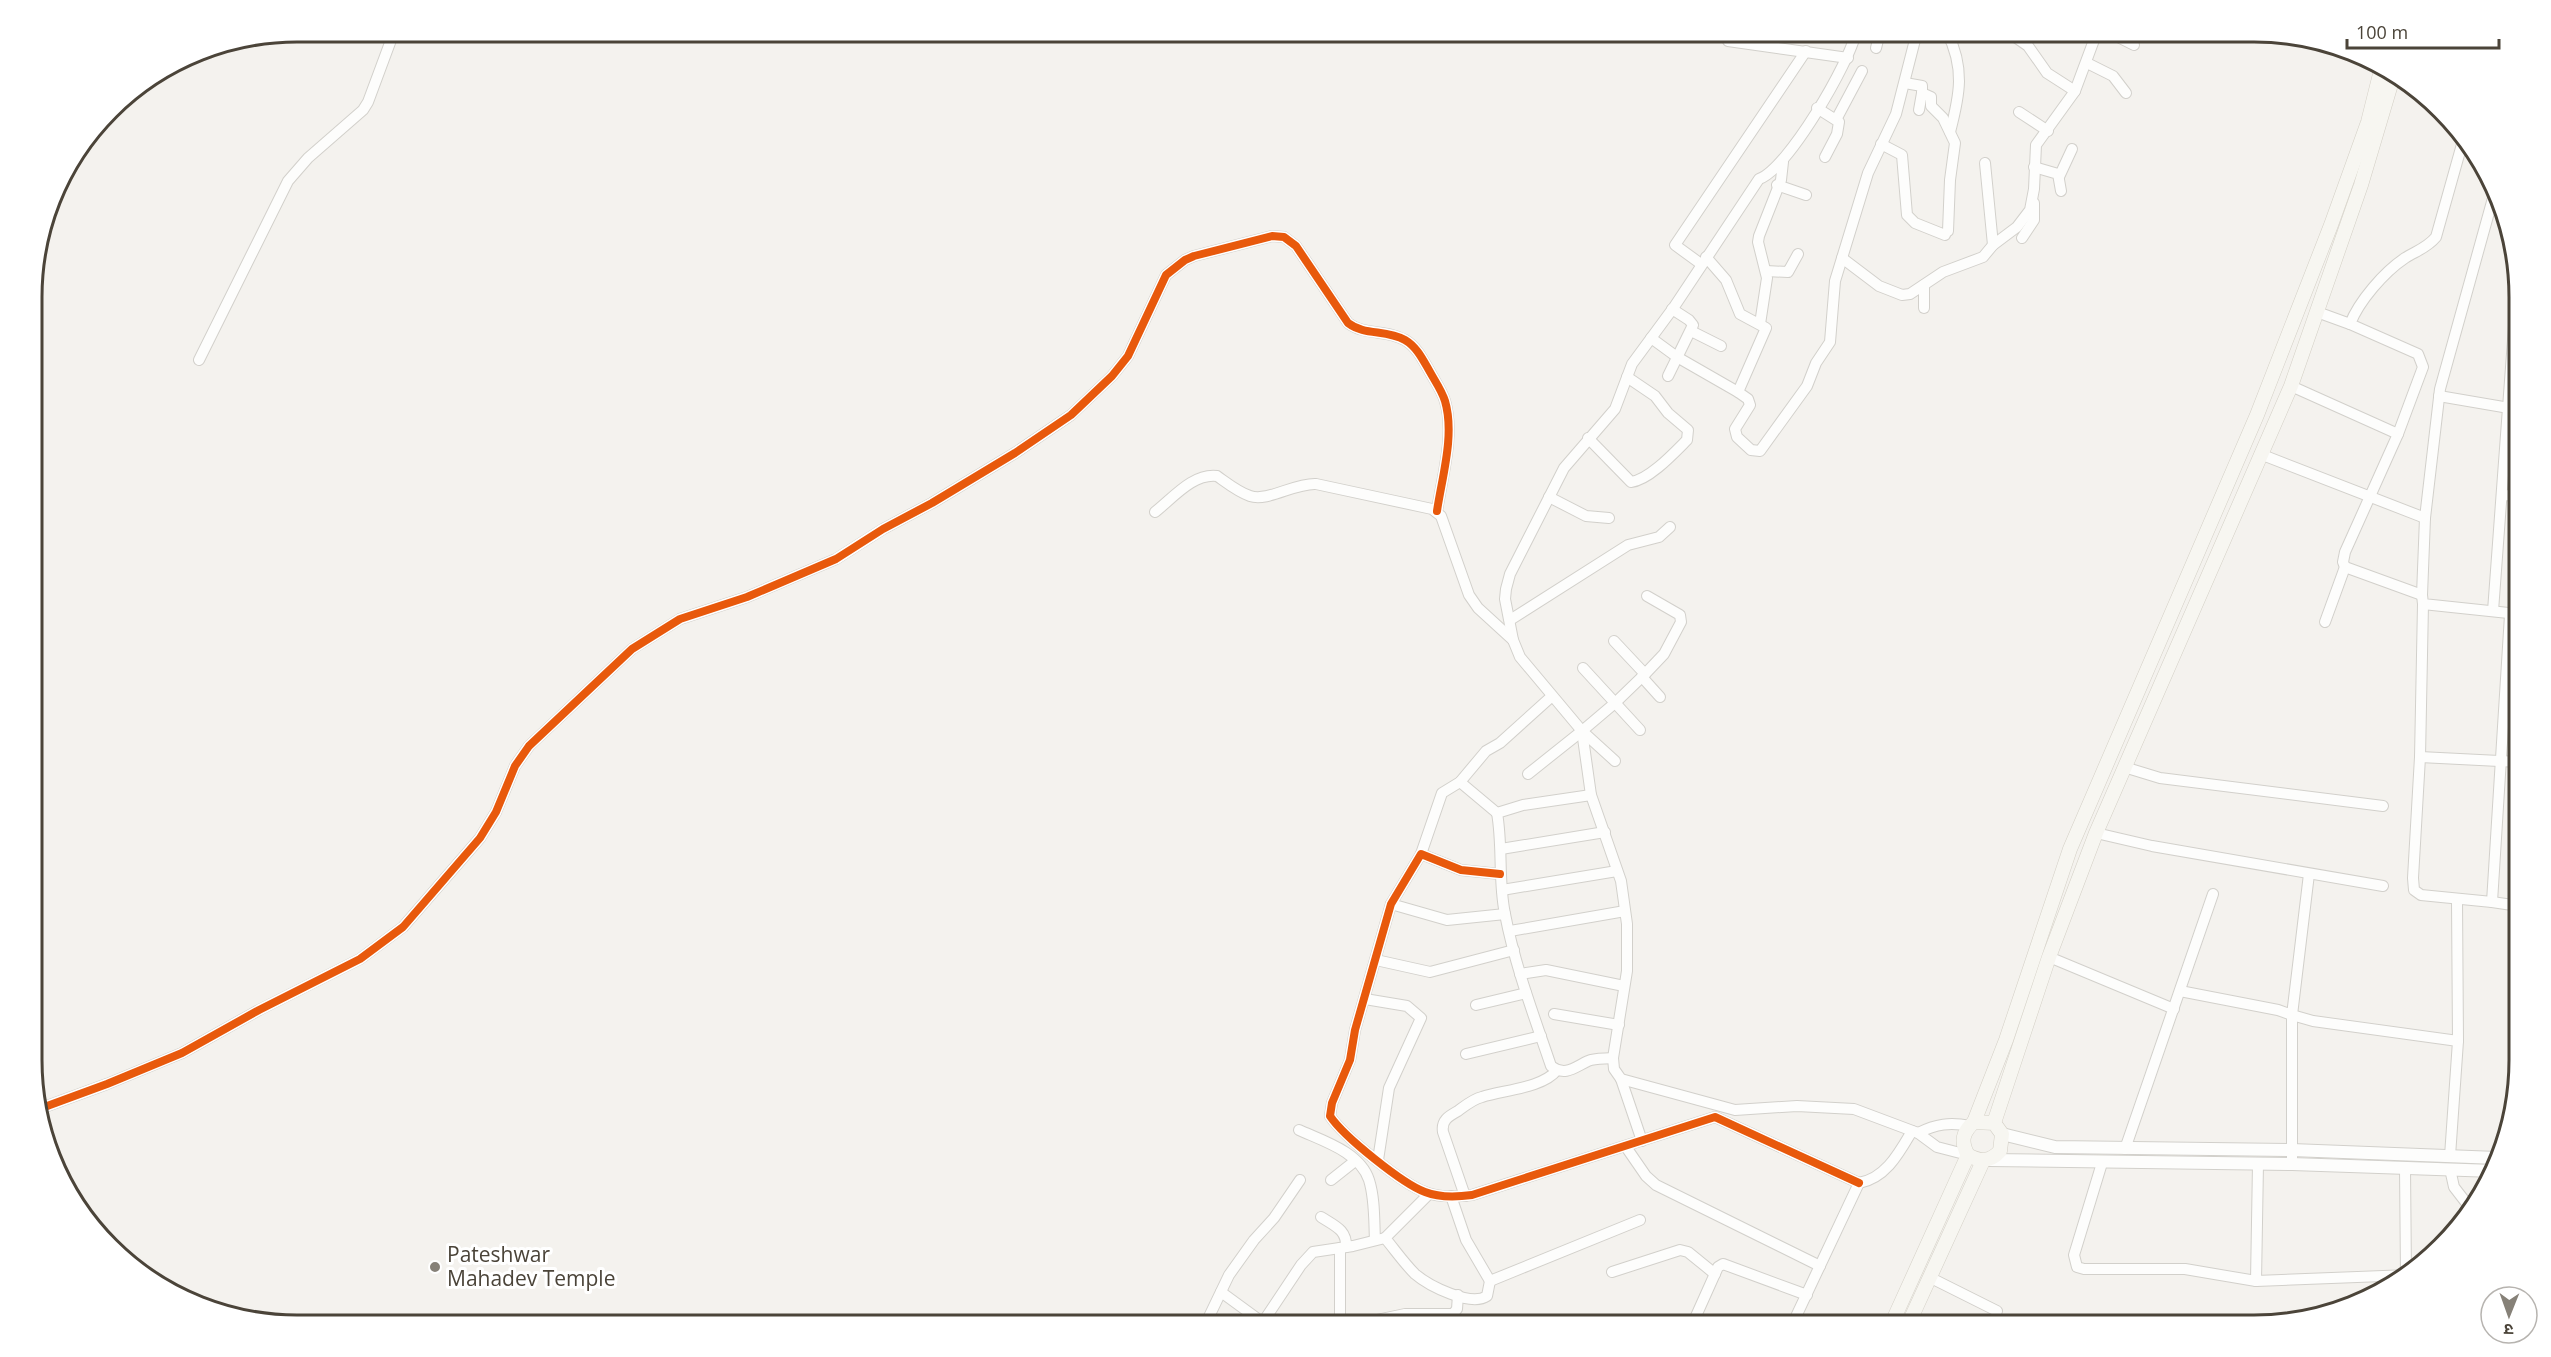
<svg xmlns="http://www.w3.org/2000/svg" width="2551" height="1357" font-family="'Open Sans','Noto Sans Devanagari',sans-serif">
	<rect width="100%" height="100%" fill="#f4f2ee"/>
	<g fill="none" stroke-linecap="round" stroke-linejoin="round">
		<defs>
			<g id="minor">
				<path d="M1729 32 1728 41 1848 58"/>
				<path d="M1827 32 1855 36"/>
				<path d="M1947 32C1965 68 1960 94 1950 132"/>
				<path d="M2008 32 2028 46 2047 73 2075 91"/>
				<path d="M2108 32 2134 45"/>
				<path d="M1876 48 1880 32"/>
				<path d="M2087 63 2113 76 2126 93"/>
				<path d="M1905 83 1922 86V93L1931 97V106L1943 118 1955 143 1950 180 1948 231"/>
				<path d="M1817 108 1839 122 1837 134 1825 157"/>
				<path d="M1919 110 1922 93"/>
				<path d="M2019 112 2048 131"/>
				<path d="M1837 118 1862 71"/>
				<path d="M2466 139 2477 155"/>
				<path d="M1881 144 1902 155 1907 215 1915 223 1945 235"/>
				<path d="M1985 163 1993 245"/>
				<path d="M2034 167 2058 174 2061 191"/>
				<path d="M2059 177 2072 149"/>
				<path d="M1777 185 1806 195"/>
				<path d="M2493 198 2440 389 2425 518 2422 595 2423 604 2518 614"/>
				<path d="M2022 238 2034 220V203"/>
				<path d="M1706 257 1726 280 1740 314 1766 328 1738 392 1748 399 1750 405 1735 429 1737 437 1751 450 1760 451 1807 386 1816 363 1830 342 1835 281 1868 173 1896 114 1917 32"/>
				<path d="M1842 258 1879 286 1902 295 1910 294 1943 272 1983 257 1993 245 2017 227 2030 210 2034 189 2036 145 2075 91 2097 32"/>
				<path d="M1701 264 1675 245 1806 51"/>
				<path d="M1766 271 1788 272 1798 254"/>
				<path d="M1924 308V285"/>
				<path d="M2317 312 2350 324"/>
				<path d="M1760 324 1767 278 1758 242 1759 236 1781 180 1783 162"/>
				<path d="M1691 331 1721 346"/>
				<path d="M1651 338 1677 357 1738 392"/>
				<path d="M199 360 288 181 308 158 363 110 368 102 394 32"/>
				<path d="M1668 376 1693 325 1689 320 1672 309"/>
				<path d="M2291 386 2398 434"/>
				<path d="M2439 396 2509 408"/>
				<path d="M1588 438 1631 482C1649 480 1674 453 1687 440L1688 430 1668 413 1655 396 1627 377"/>
				<path d="M2260 454 2425 518"/>
				<path d="M2503 495 2518 496"/>
				<path d="M1549 497 1586 516 1609 518"/>
				<path d="M1155 512C1173 498 1193 473 1217 476 1227 483 1238 492 1250 496 1268 502 1294 483 1316 484L1432 509 1441 516 1469 595 1478 608 1513 640"/>
				<path d="M2422 595 2345 567 2343 562 2345 552 2398 434 2423 367 2418 354 2350 324C2359 301 2384 272 2405 258 2416 251 2427 248 2436 237L2464 137"/>
				<path d="M2423 604 2420 757 2413 878 2414 890 2421 895 2492 902 2510 615"/>
				<path d="M2493 611 2517 286"/>
				<path d="M1510 620 1628 545 1659 537 1670 527"/>
				<path d="M2325 622 2345 567"/>
				<path d="M1614 641 1645 674 1615 703 1582 731 1591 795 1621 881 1627 924V971L1613 1058 1614 1069 1621 1079 1735 1110 1797 1106 1854 1109 1918 1133 1937 1147 1968 1155"/>
				<path d="M1583 668 1640 730"/>
				<path d="M1645 674 1664 654 1681 622 1680 615 1647 596"/>
				<path d="M1642 677 1660 697"/>
				<path d="M2420 757 2519 762"/>
				<path d="M1615 761 1582 731 1520 657 1513 640 1505 599 1506 589 1510 574 1564 468 1615 409 1632 364 1674 307 1759 179C1788 169 1850 62 1856 32"/>
				<path d="M2124 767 2160 778 2383 806"/>
				<path d="M1528 774 1582 731"/>
				<path d="M1460 782 1497 813"/>
				<path d="M1591 795 1523 805 1497 813C1503 847 1498 881 1505 914 1515 966 1534 1016 1551 1066 1565 1077 1575 1067 1588 1061 1595 1058 1606 1059 1613 1058"/>
				<path d="M2096 833 2152 846 2383 886"/>
				<path d="M1501 849 1605 832"/>
				<path d="M1421 854 1442 793 1460 782 1486 751 1500 743 1551 697"/>
				<path d="M1500 874 1461 870 1421 854 1391 904 1355 1030 1350 1060 1332 1103 1330 1116C1344 1137 1403 1184 1425 1192 1440 1198 1457 1197 1472 1195L1715 1117 1859 1183"/>
				<path d="M1502 890 1617 871"/>
				<path d="M2457 900 2458 1041"/>
				<path d="M2492 902 2519 906"/>
				<path d="M1391 904 1447 920 1505 914"/>
				<path d="M1510 931 1625 911"/>
				<path d="M2049 957 2174 1009"/>
				<path d="M1376 960 1430 972 1514 950"/>
				<path d="M1520 974 1546 970 1624 986"/>
				<path d="M2180 991 2278 1010 2292 1015 2309 874"/>
				<path d="M1365 999 1407 1006 1421 1018 1389 1088 1378 1160"/>
				<path d="M1476 1005 1526 993"/>
				<path d="M1554 1014 1619 1025"/>
				<path d="M1466 1054 1541 1036"/>
				<path d="M1621 1079 1642 1141"/>
				<path d="M39 1109 107 1084 182 1053 259 1010 360 959 403 927 480 838 496 812 515 766 529 746 632 649 680 619 747 597 836 559 883 529 932 503 1015 453 1071 415 1112 376 1128 356 1166 275 1185 260 1194 256 1272 236 1284 237 1296 246 1348 323C1365 336 1386 329 1405 340 1417 347 1423 360 1430 372 1435 381 1442 391 1445 401 1455 435 1442 477 1437 511"/>
				<path d="M1299 1130C1323 1141 1360 1152 1369 1180 1375 1199 1374 1221 1375 1240"/>
				<path d="M1918 1133C1936 1124 1950 1122 1970 1126"/>
				<path d="M1626 1147 1646 1176 1656 1185 1820 1266"/>
				<path d="M2125 1149 2213 894"/>
				<path d="M2102 1163 2074 1255 2077 1267 2084 1269H2185L2256 1281"/>
				<path d="M2258 1164 2256 1281 2409 1275"/>
				<path d="M2292 1164V1015L2313 1021 2458 1041 2450 1156"/>
				<path d="M2405 1168 2406 1275"/>
				<path d="M2450 1169 2454 1187 2471 1209"/>
				<path d="M1331 1180 1355 1161"/>
				<path d="M1429 1194 1385 1238C1395 1250 1404 1263 1415 1274 1429 1286 1471 1307 1487 1296L1490 1281"/>
				<path d="M1451 1196 1466 1240 1490 1281 1640 1220"/>
				<path d="M1465 1196 1443 1132C1441 1120 1449 1116 1458 1111 1466 1105 1473 1099 1482 1097 1504 1090 1543 1088 1557 1070"/>
				<path d="M1321 1217C1335 1226 1347 1230 1346 1247"/>
				<path d="M1340 1248V1325"/>
				<path d="M1612 1272 1680 1250 1688 1252 1715 1274"/>
				<path d="M1929 1277 1997 1311"/>
				<path d="M1221 1292 1262 1322"/>
				<path d="M1306 1324 1312 1325"/>
				<path d="M1205 1325 1229 1275 1254 1240 1274 1218 1300 1180"/>
				<path d="M1261 1325 1301 1265 1313 1252 1353 1246 1385 1238"/>
				<path d="M1353 1325 1405 1314H1453L1457 1309 1458 1295"/>
				<path d="M1493 1325 1494 1323 1501 1325"/>
				<path d="M1692 1325 1718 1267 1723 1264 1807 1295"/>
				<path d="M1792 1325 1859 1183C1886 1178 1899 1153 1912 1131"/>
			</g>
			<g id="tertiary">
				<path d="M2002 1134 2055 1147 2292 1150 2497 1158"/>
				<path d="M1989 1160 2292 1164 2494 1171"/>
			</g>
			<g id="secondary">
				<path d="M1974 1122 2006 1040 2070 849 2257 415 2331 225 2368 122 2382 66"/>
				<path d="M1994 1123 2049 957 2096 833 2291 386 2361 185 2394 74"/>
				<path d="M1891 1325 1968 1155C1960 1141 1963 1132 1974 1122L1994 1123 2002 1134 2000 1151C1990 1162 1980 1162 1968 1155"/>
				<path d="M1908 1325 1983 1161"/>
			</g>
		</defs>
		<!-- minor casing -->
		<use href="#minor" stroke="#d2d0cb" stroke-width="12"/>
		<!-- tertiary casing -->
		<use href="#tertiary" stroke="#d2d0cb" stroke-width="14"/>
		<!-- secondary casing -->
		<use href="#secondary" stroke="#d3cfc5" stroke-width="15"/>
		<!-- minor -->
		<use href="#minor" stroke="#fdfdfc" stroke-width="10"/>
		<!-- tertiary -->
		<use href="#tertiary" stroke="#fdfdfc" stroke-width="12"/>
		<!-- secondary -->
		<use href="#secondary" stroke="#f7f6f1" stroke-width="14"/>
		<defs>
			<g id="cycleway">
				<path d="M1500 874 1461 870 1421 854 1391 904 1355 1030 1350 1060 1332 1103 1330 1116C1344 1137 1403 1184 1425 1192 1440 1198 1457 1197 1472 1195L1715 1117 1859 1183"/>
				<path d="M39 1109 107 1084 182 1053 259 1010 360 959 403 927 480 838 496 812 515 766 529 746 632 649 680 619 747 597 836 559 883 529 932 503 1015 453 1071 415 1112 376 1128 356 1166 275 1185 260 1194 256 1272 236 1284 237 1296 246 1348 323C1365 336 1386 329 1405 340 1417 347 1423 360 1430 372 1435 381 1442 391 1445 401 1455 435 1442 477 1437 511"/>
			</g>
		</defs>
		<!-- cycleway casing -->
		<use href="#cycleway" stroke="#fff" stroke-width="11"/>
		<!-- cycleway -->
		<use href="#cycleway" stroke="#e8590c" stroke-width="8"/>
	</g>
	<!-- markers -->
	<circle fill="#868178" stroke="#fff" stroke-width="2" cx="435" cy="1267" r="6"/>
	<g text-anchor="middle" stroke-width="6" stroke-linejoin="round" paint-order="stroke">
		<!-- poi labels -->
		<g font-size="21" fill="#4b4439" stroke="#fff" text-anchor="start">
			<text x="447" y="1262">Pateshwar<tspan x="447" dy="24">Mahadev Temple</tspan></text>
		</g>
	</g>
	<!-- crop -->
	<path d="M0 0H2551V1357H0ZM297 42H2254A255 255 0 0 1 2509 297V1060A255 255 0 0 1 2254 1315H297A255 255 0 0 1 42 1060V297A255 255 0 0 1 297 42Z" fill="#fff" fill-rule="evenodd"/>
	<path fill="none" stroke="#4b4439" stroke-width="3" d="M297 42H2254A255 255 0 0 1 2509 297V1060A255 255 0 0 1 2254 1315H297A255 255 0 0 1 42 1060V297A255 255 0 0 1 297 42Z"/>
	<!-- north arrow -->
	<g transform="translate(2509 1315) rotate(181)"><circle r="28" fill="#ffffff" stroke="#b7b4b0" stroke-width="1.5"/>
	<path d="M0-4.5L10 22L0 15L-10 22Z" fill="#868178"/>
	<text y="-9" font-size="16" font-weight="bold" text-anchor="middle" fill="#4b4439">उ</text>
	</g>
	<!-- scale -->
	<path d="M2347 39v9h152v-9" fill="none" stroke="#4b4439" stroke-width="3"/>
	<text x="2356" y="39" font-size="18" fill="#4b4439" stroke="#ffffff" stroke-width="4.5" paint-order="stroke">100 m</text>
</svg>
